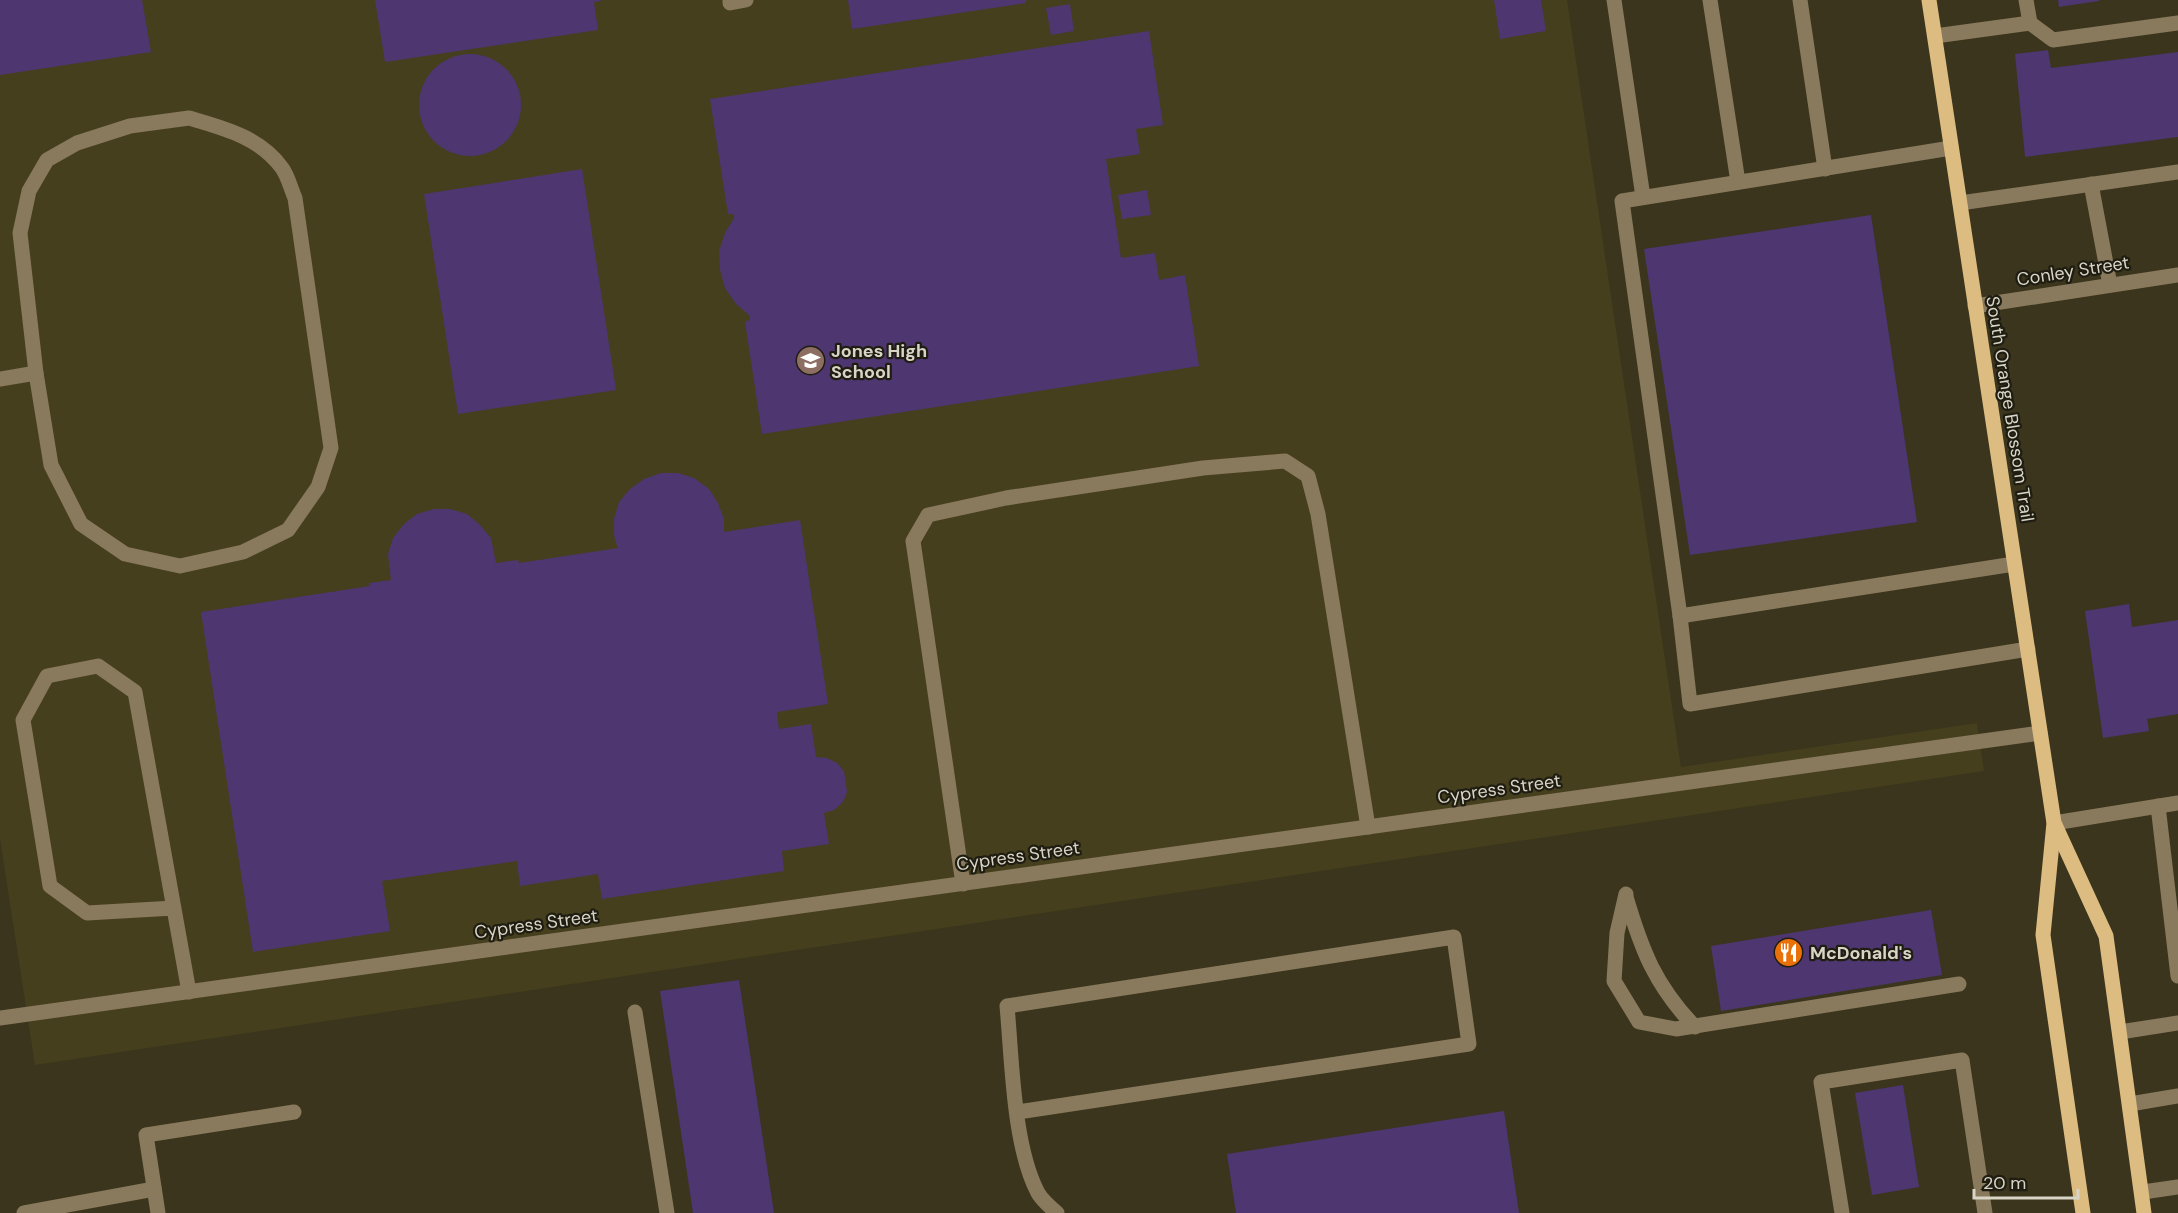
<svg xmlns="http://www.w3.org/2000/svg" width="2178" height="1213" font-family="'DM Sans',sans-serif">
	<rect width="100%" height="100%" fill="#3a351c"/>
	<!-- built -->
	<path fill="#453f1d" d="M0 0H1567L1681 767 1977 723 1984 771 35 1065 0 839Z"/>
	<!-- building -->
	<g fill="#4e3671">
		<path d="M0 0H142L151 52 0 75Z"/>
		<path d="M375 0H601V1L594 2 598 30 385 62Z"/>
		<path d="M848 0H1026V3L852 29Z"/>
		<path d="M1494 0H1541L1546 31 1500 39Z"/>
		<path d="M2058 0H2099V1L2059 7Z"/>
		<path d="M1070 4 1074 31 1051 35 1046 8Z"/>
		<path d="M1149 31 1163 125 1136 129 1140 154 1106 159 1121 258 1155 253 1159 280 1185 275 1199 366 762 434 745 322 750 320 749 315 736 304 725 288 720 270 719 251 725 233 734 218V214H728L710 99Z"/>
		<path d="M2048 50 2051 68 2178 52V137L2025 157 2015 54Z"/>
		<circle cx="470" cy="105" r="51"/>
		<path d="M582 169 616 390 458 414 424 194Z"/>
		<path d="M1147 190 1151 215 1122 219 1118 195Z"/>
		<path d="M1871 215 1917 522 1690 555 1644 249Z"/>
		<path d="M661 473H678L694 478 709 489 718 503 724 519V532L800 520 828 704 777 712 779 729 811 724 816 757 827 758 837 763 844 771 847 792 843 802 834 810 824 813 829 844 782 851 784 871 602 899 598 874 520 886 517 861 382 881 390 931 253 952 201 612 370 586 369 583 391 580 388 554 393 538 404 524 417 514 434 509H450L467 514 480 525 491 538 496 563 518 560 519 563 618 548 614 536V519L619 502 630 489 644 479Z"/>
		<path d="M2129 604 2132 627 2178 620V714L2147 719 2149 731 2103 738 2085 611Z"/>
		<path d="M1931 910 1942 975 1721 1011 1711 946Z"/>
		<path d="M739 980 774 1213H693L660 991Z"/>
		<path d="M1903 1085 1919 1187 1872 1195 1855 1093Z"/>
		<path d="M1504 1111 1519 1213H1236L1227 1154Z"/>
	</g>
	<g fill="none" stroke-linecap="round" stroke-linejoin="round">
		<!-- minor -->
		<g stroke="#89795d" stroke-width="15">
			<path d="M730 0V3L746 0"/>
			<path d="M1614 0 1643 197"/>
			<path d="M1710 0 1738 182"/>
			<path d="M1800 0 1825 169"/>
			<path d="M2026 0 2030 23"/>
			<path d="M1935 36 2030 23 2053 40 2178 23"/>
			<path d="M189 118C223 128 260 137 282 168 288 176 291 189 295 198L331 448 318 487 288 530 243 552 180 566 125 554 81 524 51 465 36 373 20 233 29 191 47 160 77 143 130 126Z"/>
			<path d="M1951 148 1622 201 1680 616 2014 564"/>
			<path d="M2091 184 2110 285"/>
			<path d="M1960 203 2178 172"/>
			<path d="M1975 306 2178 275"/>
			<path d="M0 379 36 373"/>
			<path d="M1680 616 1690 704 2028 649"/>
			<path d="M2158 806 2178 976"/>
			<path d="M2054 823 2178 803"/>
			<path d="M963 884 913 541 928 515 1006 498 1203 468 1285 461 1308 476 1318 514 1368 827"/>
			<path d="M1626 894 1617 933 1614 981 1639 1022 1676 1029 1959 984"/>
			<path d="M1626 897C1642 951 1655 985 1695 1027"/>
			<path d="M174 908 87 913 50 886 23 720 47 676 98 666 135 692 189 992"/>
			<path d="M635 1012 667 1213"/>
			<path d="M0 1018 2040 733"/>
			<path d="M2120 1032 2178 1023"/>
			<path d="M2130 1104 2178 1096"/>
			<path d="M1018 1112 1469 1044 1454 937 1007 1006C1012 1059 1013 1146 1038 1193 1042 1200 1050 1207 1057 1213"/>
			<path d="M2143 1192 2178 1187"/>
			<path d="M24 1213 154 1189"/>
			<path d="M158 1213 146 1135 294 1112"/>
			<path d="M1842 1213 1821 1082 1962 1060 1985 1213"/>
		</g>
		<!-- major -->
		<g stroke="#ddbc82" stroke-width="15">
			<path d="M1929 0 2054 823 2043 935 2083 1213"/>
			<path d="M2055 825 2106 936 2144 1213"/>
		</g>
	</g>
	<!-- icons -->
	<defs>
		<symbol id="school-disc" viewBox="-11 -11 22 22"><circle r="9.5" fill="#8d6e63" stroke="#1f1d12"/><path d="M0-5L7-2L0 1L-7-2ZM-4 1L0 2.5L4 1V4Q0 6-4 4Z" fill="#fff"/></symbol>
		<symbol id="restaurant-disc" viewBox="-11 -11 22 22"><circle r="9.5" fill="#e8710a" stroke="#1f1d12"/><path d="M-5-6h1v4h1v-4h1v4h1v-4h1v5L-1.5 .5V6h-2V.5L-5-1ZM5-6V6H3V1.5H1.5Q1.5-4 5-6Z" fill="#fff"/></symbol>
	</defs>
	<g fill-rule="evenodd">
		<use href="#school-disc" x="794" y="344" width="33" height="33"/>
		<use href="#restaurant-disc" x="1772" y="936" width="33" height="33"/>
	</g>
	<g text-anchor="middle" stroke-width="4.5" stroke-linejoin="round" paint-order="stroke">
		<!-- street labels -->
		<g font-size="18" fill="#d8d5c6" stroke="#1f1d12">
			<text transform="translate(2073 271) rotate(-9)" y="6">Conley Street</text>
			<text transform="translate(2010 409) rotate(81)" y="6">South Orange Blossom Trail</text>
			<text transform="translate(1499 789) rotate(-8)" y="6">Cypress Street</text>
			<text transform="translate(1018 856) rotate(-8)" y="6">Cypress Street</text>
			<text transform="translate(536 924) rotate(-8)" y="6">Cypress Street</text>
		</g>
		<!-- poi labels -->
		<g font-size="18" font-weight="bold" fill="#d8d5c6" stroke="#1f1d12" text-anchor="start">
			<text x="831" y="357">Jones High<tspan x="831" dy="21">School</tspan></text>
			<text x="1810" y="959">McDonald's</text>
		</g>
	</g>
	<!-- scale -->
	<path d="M1974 1189v9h104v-9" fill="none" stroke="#d8d5c6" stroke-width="3"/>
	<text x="1983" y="1189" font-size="18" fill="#d8d5c6" stroke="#1f1d12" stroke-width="4.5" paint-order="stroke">20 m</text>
</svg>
